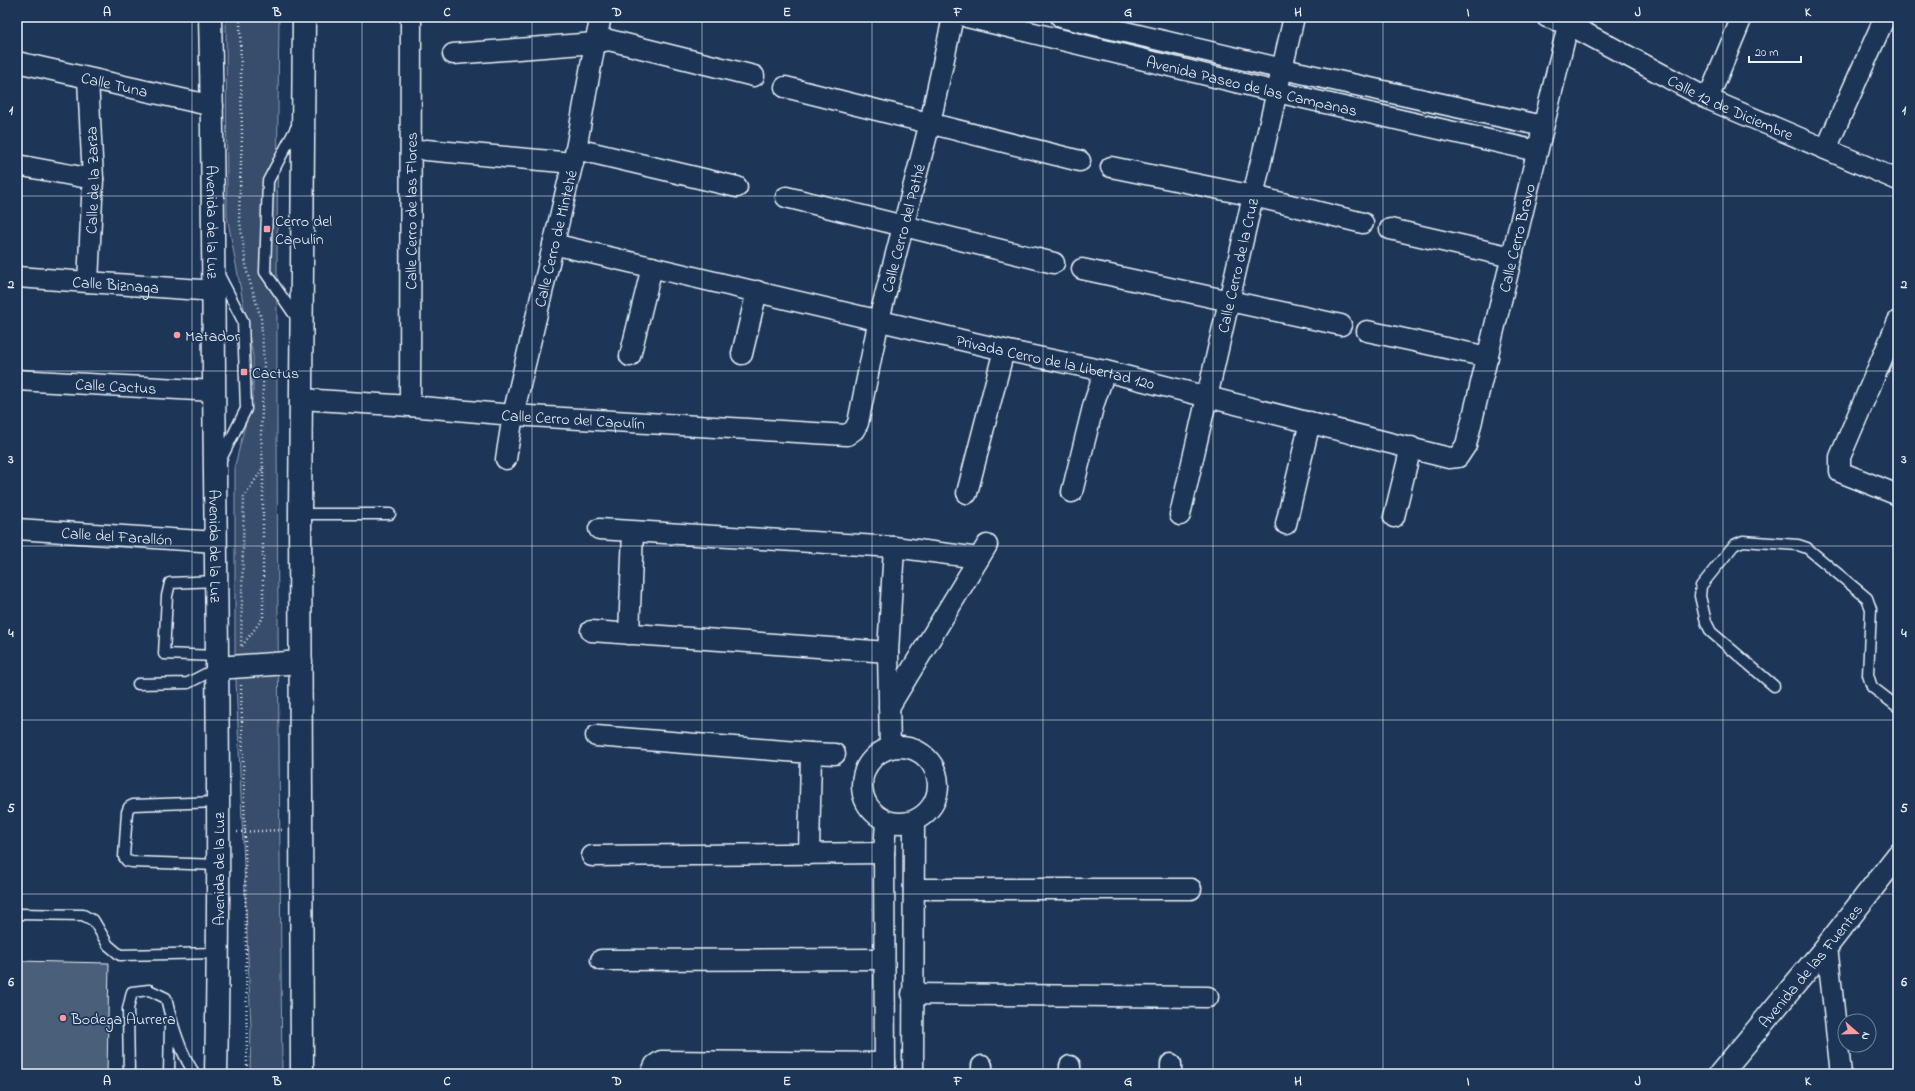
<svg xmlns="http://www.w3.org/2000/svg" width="1915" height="1091" font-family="'Indie Flower',sans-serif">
	<rect width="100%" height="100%" fill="#1d3557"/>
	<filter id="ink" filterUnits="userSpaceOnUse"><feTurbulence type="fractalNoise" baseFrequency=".025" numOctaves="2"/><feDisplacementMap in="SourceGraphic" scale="8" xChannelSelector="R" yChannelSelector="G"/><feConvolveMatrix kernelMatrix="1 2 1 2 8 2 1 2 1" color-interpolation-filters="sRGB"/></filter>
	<g filter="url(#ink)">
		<!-- green -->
		<path fill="#374d6c" stroke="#909fb2" d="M226 17H279C274 369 279 722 282 1074H250L251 1027 235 658V465L253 395V356L227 216Z"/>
		<!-- building -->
		<path fill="#495e7a" stroke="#e8f1f8" d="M17 961 109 963 107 1074H17Z"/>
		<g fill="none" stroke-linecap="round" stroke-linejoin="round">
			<defs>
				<g id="service">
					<path d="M298 124 268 181 265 272 298 320"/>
					<path d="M218 273 243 321 246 409 220 461"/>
					<path d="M300 514H390"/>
					<path d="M216 581 170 583 167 596 164 654 217 656"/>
					<path d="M138 684 188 683 217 668"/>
					<path d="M1774 686 1711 632 1706 622 1700 596 1701 586 1734 545 1743 541 1798 545 1807 548 1867 598 1871 609 1868 675 1872 687 1898 707"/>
					<path d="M218 865 132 862 127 861 124 857 127 812 129 807 133 805 218 802"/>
					<path d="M17 914 83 915 94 921 108 945 120 955 218 953"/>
					<path d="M129 1074 128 1009 132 992 149 990 166 998C172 1024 180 1053 195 1074"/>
					<path d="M169 1074 170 1023"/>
				</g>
				<g id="minor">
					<path id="s1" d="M967 17 1277 92 1537 151"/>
					<path d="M1061 17 1283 69 1543 126"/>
					<path id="s2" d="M1547 17 1568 24 1708 99 1898 180"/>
					<path d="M453 54 595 43 609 40 754 76"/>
					<path id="s3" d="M17 62 213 106"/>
					<path d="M785 87 1080 161"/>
					<path d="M1708 99 1742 17"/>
					<path d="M576 149 737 187"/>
					<path d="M1826 149 1885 17"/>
					<path d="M426 150 573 163"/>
					<path d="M17 165 93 179"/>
					<path d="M1111 167 1254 196 1363 223"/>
					<path d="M786 197 1054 263"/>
					<path d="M1390 229 1512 257"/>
					<path id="s4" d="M553 244 1004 350 1105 371 1449 458 1458 457 1466 445 1570 17"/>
					<path d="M1082 269 1341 325"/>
					<path id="s5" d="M17 277 215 291"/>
					<path id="s6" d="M88 282 93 179 88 79"/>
					<path d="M1898 321 1840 457V472L1898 495"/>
					<path d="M1367 331 1488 357"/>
					<path d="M742 354 757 291"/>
					<path d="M630 356 652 267"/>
					<path id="s7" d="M17 380 214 391"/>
					<path id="s8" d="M301 399 410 406 513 415 847 435 854 430 858 423 879 319 930 123 953 17"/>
					<path id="s9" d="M410 406 411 17"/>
					<path id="s10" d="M506 459 513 415 576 149 595 43 601 17"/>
					<path d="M1072 492 1094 403 1105 371"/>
					<path d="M967 493 1004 350"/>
					<path id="s11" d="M1180 515 1294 17"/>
					<path d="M1394 517 1411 447"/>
					<path d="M1286 524 1310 422"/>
					<path id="s12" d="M17 529 216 542"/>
					<path d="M599 529 894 547 979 558"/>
					<path d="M591 631 888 652"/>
					<path d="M629 634 633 532"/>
					<path d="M889 707 987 545"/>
					<path d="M596 736 811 753 835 754"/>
					<circle cx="900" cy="785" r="38"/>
					<path d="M890 748 888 652 894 547"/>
					<path d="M809 854 811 753"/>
					<path d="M592 856 884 853"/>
					<path d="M914 889H1191"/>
					<path d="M1827 946 1841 1074"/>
					<path d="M601 960 884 959"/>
					<path d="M912 994 1208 997"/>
					<path d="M982 1066V1074"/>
					<path d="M651 1074 655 1065 661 1061 885 1063"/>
					<path d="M885 1074 884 853 886 821"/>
					<path d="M913 1074 914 821"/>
					<path d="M1070 1074V1066"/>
					<path d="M1171 1074V1064"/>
				</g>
				<g id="secondary">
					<path id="s13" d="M210 17C213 136 213 254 214 373 216 607 221 840 216 1074"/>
					<path d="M217 668 301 662"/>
					<path d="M302 1074 300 514 304 17"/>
					<path id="s14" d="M1720 1074 1827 946 1898 855"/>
				</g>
			</defs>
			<!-- service casing -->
			<use href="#service" stroke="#e8f1f8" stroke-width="13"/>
			<!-- minor casing -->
			<use href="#minor" stroke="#e8f1f8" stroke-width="23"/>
			<!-- secondary casing -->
			<use href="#secondary" stroke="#e8f1f8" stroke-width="25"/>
			<!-- path -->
			<g stroke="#e8f1f8" stroke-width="2.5" stroke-dasharray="1 3" stroke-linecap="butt">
				<path d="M240 17 242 136 239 215 247 272 261 318 264 364 261 434 263 468 244 497 241 648"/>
				<path d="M242 646 263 618V468"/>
				<path d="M241 685 245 832 247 1074"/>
				<path d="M237 832 282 830"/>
			</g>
			<!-- service -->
			<use href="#service" stroke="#1d3557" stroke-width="10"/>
			<!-- minor -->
			<use href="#minor" stroke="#1d3557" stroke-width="20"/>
			<!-- secondary -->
			<use href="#secondary" stroke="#1d3557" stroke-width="22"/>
		</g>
	</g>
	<!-- grid -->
	<path fill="none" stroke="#e8f1f8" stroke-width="1" stroke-opacity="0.55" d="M192 17V1074M362 17V1074M532 17V1074M702 17V1074M872 17V1074M1043 17V1074M1213 17V1074M1383 17V1074M1553 17V1074M1723 17V1074M17 196H1898M17 371H1898M17 546H1898M17 720H1898M17 894H1898"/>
	<!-- markers -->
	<g fill="#ff9aa2" stroke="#1d3557" stroke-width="1.5">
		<rect x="263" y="225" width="8" height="8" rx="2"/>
		<circle cx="177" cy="335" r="4"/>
		<rect x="240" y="368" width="8" height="8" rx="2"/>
		<circle cx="63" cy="1018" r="4"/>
	</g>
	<g text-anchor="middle" stroke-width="3.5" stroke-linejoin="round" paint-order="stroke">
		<!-- street labels -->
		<g font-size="16" fill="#e8f1f8" stroke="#1d3557">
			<text dy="6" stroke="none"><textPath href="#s3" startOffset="100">Calle Tuna</textPath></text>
			<text dy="6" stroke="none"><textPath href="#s1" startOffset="293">Avenida Paseo de las Campanas</textPath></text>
			<text dy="6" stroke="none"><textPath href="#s2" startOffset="205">Calle 12 de Diciembre</textPath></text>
			<text dy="6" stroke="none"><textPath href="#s6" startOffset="102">Calle de la Zarza</textPath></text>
			<text dy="6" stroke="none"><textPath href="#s9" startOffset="195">Calle Cerro de las Flores</textPath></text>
			<text dy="6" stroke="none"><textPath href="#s13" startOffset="205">Avenida de la Luz</textPath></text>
			<text dy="6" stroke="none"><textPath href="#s8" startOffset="764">Calle Cerro del Pathé</textPath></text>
			<text dy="6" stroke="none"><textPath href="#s10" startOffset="226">Calle Cerro de Mintehé</textPath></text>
			<text dy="6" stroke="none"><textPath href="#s4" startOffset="1158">Calle Cerro Bravo</textPath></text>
			<text dy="6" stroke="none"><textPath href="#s11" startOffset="256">Calle Cerro de la Cruz</textPath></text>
			<text dy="6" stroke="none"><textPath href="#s5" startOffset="99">Calle Biznaga</textPath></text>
			<text dy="6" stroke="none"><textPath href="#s4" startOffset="516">Privada Cerro de la Libertad 120</textPath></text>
			<text dy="6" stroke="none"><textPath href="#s7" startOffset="99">Calle Cactus</textPath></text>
			<text dy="6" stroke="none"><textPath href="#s8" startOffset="273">Calle Cerro del Capulín</textPath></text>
			<text dy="6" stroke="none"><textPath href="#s12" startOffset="100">Calle del Farallón</textPath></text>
			<text dy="6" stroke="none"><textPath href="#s13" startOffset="529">Avenida de la Luz</textPath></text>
			<text transform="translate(218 869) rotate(-90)" y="6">Avenida de la Luz</text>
			<text dy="6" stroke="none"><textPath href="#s14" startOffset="141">Avenida de las Fuentes</textPath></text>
		</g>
		<!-- poi labels -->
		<g font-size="16" fill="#e8f1f8" stroke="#1d3557" text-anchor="start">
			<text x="275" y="226">Cerro del<tspan x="275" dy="18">Capulín</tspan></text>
			<text x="185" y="341">Matador</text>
			<text x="252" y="378">Cactus</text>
			<text x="71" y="1024">Bodega Aurrera</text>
		</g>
	</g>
	<!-- margin -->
	<rect width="1915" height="1091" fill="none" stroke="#1d3557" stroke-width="44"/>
	<!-- north arrow -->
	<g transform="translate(1857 1033) rotate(110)"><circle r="19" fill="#1d3557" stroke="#6e8097"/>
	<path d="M0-3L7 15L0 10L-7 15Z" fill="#ff9aa2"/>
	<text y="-6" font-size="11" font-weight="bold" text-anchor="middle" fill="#e8f1f8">N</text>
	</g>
	<!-- scale -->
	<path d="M1749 56v6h52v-6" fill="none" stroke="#e8f1f8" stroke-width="2"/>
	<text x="1755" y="56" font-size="12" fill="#e8f1f8" stroke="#1d3557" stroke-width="3" paint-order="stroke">20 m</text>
	<rect x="22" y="22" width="1871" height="1047" fill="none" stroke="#e8f1f8" stroke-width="1.5"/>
	<g font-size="13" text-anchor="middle" font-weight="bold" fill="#e8f1f8">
		<text x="107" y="16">A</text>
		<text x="277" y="16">B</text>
		<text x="447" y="16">C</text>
		<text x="617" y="16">D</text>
		<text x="787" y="16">E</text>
		<text x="958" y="16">F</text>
		<text x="1128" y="16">G</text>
		<text x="1298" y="16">H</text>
		<text x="1468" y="16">I</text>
		<text x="1638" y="16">J</text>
		<text x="1808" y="16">K</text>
		<text x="11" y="114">1</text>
		<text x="1904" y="114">1</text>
		<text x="11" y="288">2</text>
		<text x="1904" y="288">2</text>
		<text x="11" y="463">3</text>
		<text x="1904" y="463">3</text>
		<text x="11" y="637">4</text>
		<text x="1904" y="637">4</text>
		<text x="11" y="812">5</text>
		<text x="1904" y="812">5</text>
		<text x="11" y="986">6</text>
		<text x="1904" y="986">6</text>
		<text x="107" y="1085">A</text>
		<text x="277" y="1085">B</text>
		<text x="447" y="1085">C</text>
		<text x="617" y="1085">D</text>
		<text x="787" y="1085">E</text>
		<text x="958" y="1085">F</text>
		<text x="1128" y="1085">G</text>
		<text x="1298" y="1085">H</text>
		<text x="1468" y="1085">I</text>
		<text x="1638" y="1085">J</text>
		<text x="1808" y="1085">K</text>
	</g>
</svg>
